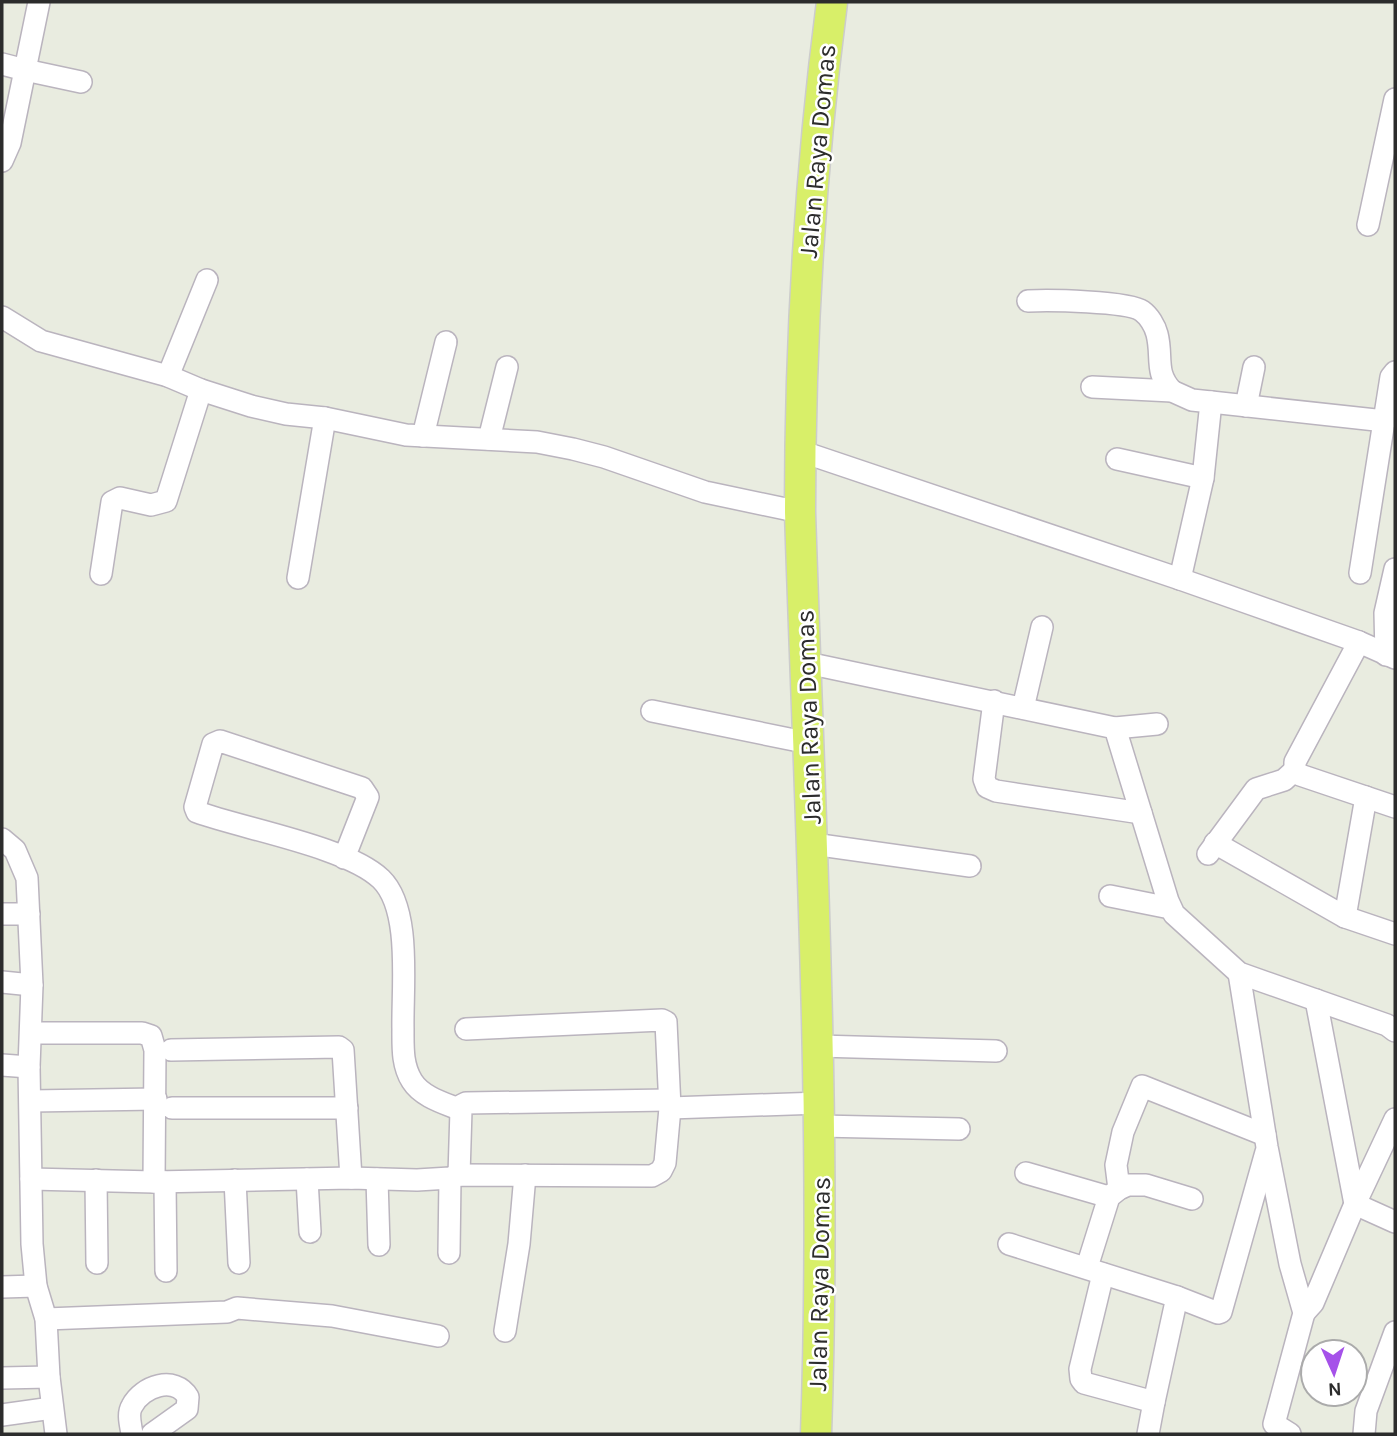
<svg xmlns="http://www.w3.org/2000/svg" width="1397" height="1436" font-family="Karla,sans-serif">
	<rect width="100%" height="100%" fill="#e9ece0"/>
	<g fill="none" stroke-linecap="round" stroke-linejoin="round">
		<defs>
			<g id="minor">
				<path d="M39 2 25 70 81 82"/>
				<path d="M2 64 25 70 10 143 2 161"/>
				<path d="M1368 225 1395 99"/>
				<path d="M1028 301C1048 300 1128 301 1142 311 1149 316 1155 326 1157 334 1163 357 1154 372 1172 391"/>
				<path d="M2 317 41 341 168 376 201 390 251 406 286 414 325 418 406 435 537 442 573 449 604 457 705 492 800 512"/>
				<path d="M168 376 207 280"/>
				<path d="M1092 387 1172 391 1192 400 1211 402 1203 478 1180 579"/>
				<path d="M1211 402 1385 421"/>
				<path d="M1246 406 1254 367"/>
				<path d="M423 436 446 342"/>
				<path d="M489 439 507 367"/>
				<path d="M800 451 1180 579 1359 642 1395 658"/>
				<path d="M1117 459 1203 478"/>
				<path d="M1360 573 1391 377 1395 372"/>
				<path d="M101 574 112 502 120 498 151 505 166 501 201 390"/>
				<path d="M298 578 325 418"/>
				<path d="M1359 642 1295 762V770L1300 775 1395 807"/>
				<path d="M1386 655 1385 613 1395 569"/>
				<path d="M807 663 1115 728 1168 901 1174 914 1239 973 1387 1025 1395 1031"/>
				<path d="M994 701 984 779 987 787 996 791 1141 813"/>
				<path d="M1023 708 1042 627"/>
				<path d="M652 711 809 743"/>
				<path d="M1115 728 1157 724"/>
				<path d="M2 839 15 850 27 878 32 985 29 1067 32 1244 36 1286 46 1319 49 1377 56 1434"/>
				<path d="M1215 843 1345 917 1395 934"/>
				<path d="M813 844 970 866"/>
				<path d="M1208 854 1256 789 1284 780 1295 770"/>
				<path d="M344 858 368 797 362 788 220 741 213 744 195 807 197 812C244 829 348 847 381 879 412 909 402 988 403 1029 403 1047 402 1065 412 1081 422 1097 444 1103 461 1110"/>
				<path d="M1110 896 1170 908"/>
				<path d="M2 914H29"/>
				<path d="M1345 917 1366 797"/>
				<path d="M1239 973 1267 1147 1290 1264 1304 1313 1274 1424 1290 1434"/>
				<path d="M2 982 32 985"/>
				<path d="M1316 1000 1355 1204 1395 1222"/>
				<path d="M32 1033H142L151 1036 155 1050 154 1182"/>
				<path d="M819 1046 996 1051"/>
				<path d="M171 1050 339 1047 343 1050 351 1178"/>
				<path d="M2 1065 29 1067"/>
				<path d="M31 1101 156 1099"/>
				<path d="M172 1108H347"/>
				<path d="M670 1108 820 1103"/>
				<path d="M820 1126 959 1129"/>
				<path d="M1026 1173 1109 1197"/>
				<path d="M459 1175 461 1110 462 1105 466 1103 669 1100"/>
				<path d="M31 1179 154 1182 351 1178 417 1180 450 1178 459 1175 652 1176 661 1171 665 1163 670 1108 666 1022 662 1020 466 1029"/>
				<path d="M307 1179 310 1232"/>
				<path d="M377 1179 379 1245"/>
				<path d="M96 1180 97 1263"/>
				<path d="M235 1180 239 1263"/>
				<path d="M165 1182 166 1271"/>
				<path d="M1119 1189 1116 1165 1123 1132 1142 1086 1265 1135"/>
				<path d="M1009 1244 1177 1297 1218 1313 1221 1312 1266 1152"/>
				<path d="M449 1253 450 1178"/>
				<path d="M1087 1267 1109 1197 1119 1189 1128 1185H1146L1192 1199"/>
				<path d="M1103 1274 1080 1369 1081 1379 1084 1383 1154 1402 1148 1434"/>
				<path d="M2 1287 36 1286"/>
				<path d="M1304 1313 1313 1303 1355 1204 1395 1119"/>
				<path d="M46 1319 227 1312 237 1308 332 1316 438 1336"/>
				<path d="M505 1331 519 1244 525 1175"/>
				<path d="M2 1378 49 1377"/>
				<path d="M1154 1402 1177 1297"/>
				<path d="M2 1415 52 1408"/>
				<path d="M132 1434C131 1426 127 1414 132 1406 142 1386 175 1375 188 1397L187 1409 152 1434"/>
				<path d="M1364 1434 1366 1411 1395 1332"/>
			</g>
			<path id="highway" d="M816 1434C827 1126 810 819 800 512 800 341 810 171 832 2"/>
		</defs>
		<!-- minor casing -->
		<use href="#minor" stroke="#bab4be" stroke-width="24"/>
		<!-- highway casing -->
		<use href="#highway" stroke="#ccc" stroke-width="33"/>
		<!-- minor -->
		<use href="#minor" stroke="#fff" stroke-width="21"/>
		<!-- highway -->
		<use href="#highway" stroke="#d8ef69" stroke-width="30"/>
	</g>
	<g text-anchor="middle" stroke-width="5" stroke-linejoin="round" paint-order="stroke">
		<!-- street labels -->
		<g font-size="26" fill="#2c2c2c" stroke="#fff">
			<text transform="translate(817 151) rotate(-85)" y="9">Jalan Raya Domas</text>
			<text transform="translate(808 717) rotate(-92)" y="9">Jalan Raya Domas</text>
			<text transform="translate(819 1284) rotate(-89)" y="9">Jalan Raya Domas</text>
		</g>
	</g>
	<!-- border -->
	<rect width="1397" height="1436" fill="none" stroke="#2c2c2c" stroke-width="7"/>
	<!-- north arrow -->
	<g transform="translate(1334 1373) rotate(177)"><circle r="33" fill="#ffffff" stroke="#ababab" stroke-width="2"/>
	<path d="M0-5L12 26L0 18L-12 26Z" fill="#a551e9"/>
	<text y="-10" font-size="19" font-weight="bold" text-anchor="middle" fill="#2c2c2c">N</text>
	</g>
</svg>
